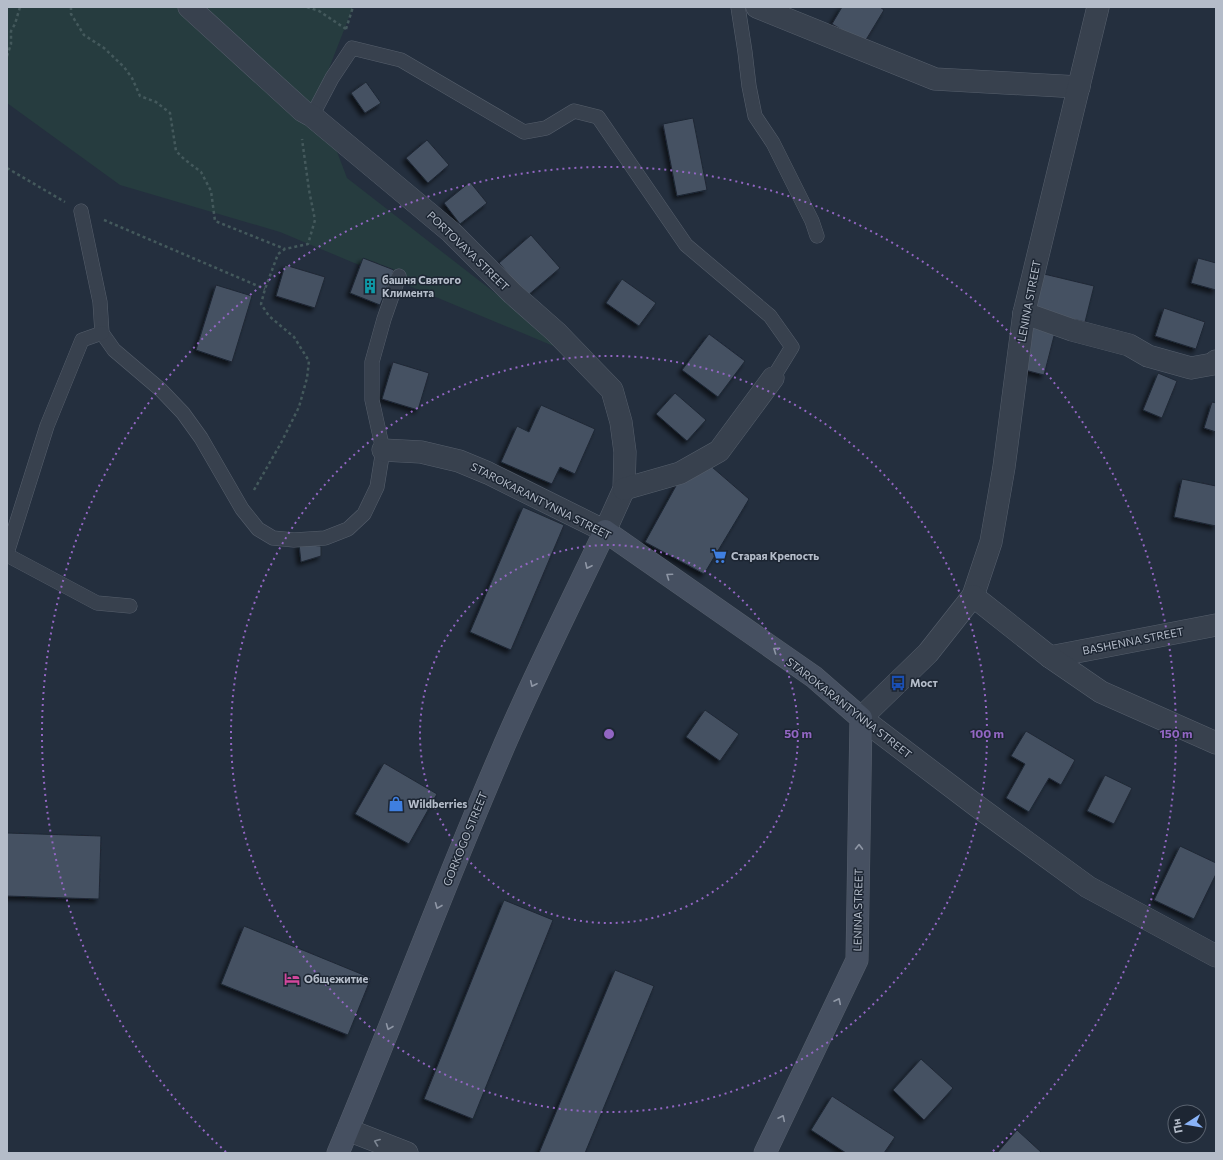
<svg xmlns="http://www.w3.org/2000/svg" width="1223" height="1160" font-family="Commissioner,sans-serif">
	<defs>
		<filter id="shadow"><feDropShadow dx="-3.5" dy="3.5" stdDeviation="2" flood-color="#0009"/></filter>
	</defs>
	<rect width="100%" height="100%" fill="#242f3e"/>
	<!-- green -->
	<path fill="#263c3f" d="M7 7H353L317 99 347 178 575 355 280 232 120 185 7 103Z"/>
	<!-- building -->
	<g fill="#455162" stroke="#1f2835" filter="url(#shadow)">
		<path d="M842 7H880L884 10 864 43 832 24Z"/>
		<path d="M366 82 381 103 365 113 351 93Z"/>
		<path d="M693 118 707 190 677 196 663 124Z"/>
		<path d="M427 140 449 165 428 183 406 158Z"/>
		<path d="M470 182 487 203 460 224 444 203Z"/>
		<path d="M531 235 560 268 527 296 499 263Z"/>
		<path d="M363 258 394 270 380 305 350 293Z"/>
		<path d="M1198 258 1216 263V290L1191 283Z"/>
		<path d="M285 265 325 277 315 308 276 296Z"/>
		<path d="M1044 274 1094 286 1085 322 1035 310Z"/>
		<path d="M622 279 656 303 639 326 606 303Z"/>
		<path d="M216 285 252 296 232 362 196 350Z"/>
		<path d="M1164 308 1205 322 1196 349 1155 336Z"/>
		<path d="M1032 326 1055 332 1044 375 1021 369Z"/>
		<path d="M709 334 745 361 718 397 682 370Z"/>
		<path d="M393 362 429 373 418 410 382 399Z"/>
		<path d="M1158 373 1177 381 1162 418 1143 410Z"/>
		<path d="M675 393 706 420 687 441 656 414Z"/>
		<path d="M1212 402 1216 403V432L1204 428Z"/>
		<path d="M541 405 595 429 575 474 560 467 552 484 501 462 517 426 529 432Z"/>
		<path d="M712 467 749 499 704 574 645 542 677 484Z"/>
		<path d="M1182 479 1216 486V526L1174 517Z"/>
		<path d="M523 507 564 525 511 650 470 632Z"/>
		<path d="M299 544 321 546V556L301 562Z"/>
		<path d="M705 710 739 734 720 761 686 737Z"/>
		<path d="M1026 731 1075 760 1061 785 1049 778 1029 812 1006 798 1025 764 1011 756Z"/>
		<path d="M384 763 437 794 409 844 355 814Z"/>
		<path d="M1105 775 1132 788 1114 824 1087 811Z"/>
		<path d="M7 833 101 836 99 899 7 896Z"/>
		<path d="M1180 846 1216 863V874L1194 919 1154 900Z"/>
		<path d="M504 900 553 920 473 1119 424 1099Z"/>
		<path d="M244 926 371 978 348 1035 221 984Z"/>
		<path d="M615 970 654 986 585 1153H539Z"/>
		<path d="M921 1059 953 1088 924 1120 893 1090Z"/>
		<path d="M832 1096 895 1137 884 1153H846L811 1130Z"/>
		<path d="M1017 1130 1042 1153H997Z"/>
	</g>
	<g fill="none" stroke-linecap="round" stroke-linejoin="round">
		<defs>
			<g id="service">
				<path d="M738 7 745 52 749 86 755 116 773 143 812 221 817 236"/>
				<path d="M312 116 332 78 352 48 401 60 524 132 546 128 574 111 598 117 686 245 770 316 792 347 773 378"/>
				<path d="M81 211 100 302 102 333 114 350 161 390 183 413 201 438 242 509 258 529 273 538 294 540 325 538 348 529 364 514 377 487 383 450 372 400V362L384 319 399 276"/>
				<path d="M7 553 47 426 82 340 102 333"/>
				<path d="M7 555 97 603 130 606"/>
			</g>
			<g id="minor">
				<path d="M189 7 303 111 312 116 451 232 513 294 556 332 612 390 621 422 625 452 624 489 605 531 488 473 459 461 421 452 383 450"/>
				<path d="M757 7 935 79 1079 87"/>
				<path d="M1024 313 1072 330 1129 345 1148 356 1191 368 1213 364 1216 361"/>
				<path d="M624 489 680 473 719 451 773 378"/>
				<path d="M973 596 991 542 1004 467 1024 313 1098 7"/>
				<path d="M1050 657 1216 625"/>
				<path d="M861 718 977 806 1088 887 1216 956"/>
				<path d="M348 1130 407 1153"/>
			</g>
			<path id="tertiary" d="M861 718 928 653 973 596 1050 657 1101 692 1216 743"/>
			<path id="secondary" d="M338 1153C394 1020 444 885 501 753 533 678 570 605 605 531L814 677 861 718 857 960 765 1153"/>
		</defs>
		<!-- service casing -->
		<use href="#service" stroke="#565f6c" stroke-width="15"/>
		<!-- minor casing -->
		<use href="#minor" stroke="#565f6c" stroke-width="23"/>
		<!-- tertiary casing -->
		<use href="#tertiary" stroke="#565f6c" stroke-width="23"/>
		<!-- secondary casing -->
		<use href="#secondary" stroke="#565f6c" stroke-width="23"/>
		<!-- path -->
		<g stroke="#44595c" stroke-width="2.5" stroke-dasharray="3 3" stroke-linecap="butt">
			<path d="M71 7V14L84 35 104 48 124 67 132 78 140 96 156 102 170 113 176 151 184 159 201 172 211 191 215 221 285 249"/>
			<path d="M307 7 319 11 346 29"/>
			<path d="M346 29 353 7"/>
			<path d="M7 56 11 44V31L15 24 20 7"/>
			<path d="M7 168 65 202"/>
			<path d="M104 220 265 289"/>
			<path d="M254 490 281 443 299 407 307 378 309 361 294 337 269 316 261 304 265 289 278 254 285 249 308 244 315 220 309 190 302 139"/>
		</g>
		<!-- service -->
		<use href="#service" stroke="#38414e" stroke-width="14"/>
		<!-- minor -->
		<use href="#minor" stroke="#38414e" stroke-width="22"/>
		<!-- tertiary -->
		<use href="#tertiary" stroke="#38414e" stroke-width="22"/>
		<!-- secondary -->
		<use href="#secondary" stroke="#465061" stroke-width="22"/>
	</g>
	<!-- one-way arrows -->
	<defs><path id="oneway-chevron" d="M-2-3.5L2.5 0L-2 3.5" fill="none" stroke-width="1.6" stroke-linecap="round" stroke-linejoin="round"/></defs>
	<g stroke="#8e96a5">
		<use href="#oneway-chevron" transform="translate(588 566) rotate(115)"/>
		<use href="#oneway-chevron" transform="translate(669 576) rotate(-145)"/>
		<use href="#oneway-chevron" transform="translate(776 650) rotate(-145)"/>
		<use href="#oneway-chevron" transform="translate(533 684) rotate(115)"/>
		<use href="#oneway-chevron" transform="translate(859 847) rotate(-89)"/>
		<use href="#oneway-chevron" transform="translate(438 906) rotate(112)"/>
		<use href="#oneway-chevron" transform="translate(838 1001) rotate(-64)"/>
		<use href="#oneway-chevron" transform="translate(389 1027) rotate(112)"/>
		<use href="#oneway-chevron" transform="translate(782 1118) rotate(-64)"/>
	</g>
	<use stroke="#7c8592" href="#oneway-chevron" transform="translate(377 1142) rotate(-159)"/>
	<!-- distance rings -->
	<g fill="none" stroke="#9266c3" stroke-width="2" stroke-dasharray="2 4">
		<circle cx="609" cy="734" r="189"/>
		<circle cx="609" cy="734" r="378"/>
		<path d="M226 1152A567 567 0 1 1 992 1152"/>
	</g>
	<!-- icons -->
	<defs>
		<symbol id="building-bare" viewBox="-9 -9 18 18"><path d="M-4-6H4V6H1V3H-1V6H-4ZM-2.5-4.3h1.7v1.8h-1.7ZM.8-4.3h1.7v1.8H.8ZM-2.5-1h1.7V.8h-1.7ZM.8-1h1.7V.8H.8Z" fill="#0f9aa8" stroke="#1d2633" stroke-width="2.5" paint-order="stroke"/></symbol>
		<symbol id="supermarket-bare" viewBox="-9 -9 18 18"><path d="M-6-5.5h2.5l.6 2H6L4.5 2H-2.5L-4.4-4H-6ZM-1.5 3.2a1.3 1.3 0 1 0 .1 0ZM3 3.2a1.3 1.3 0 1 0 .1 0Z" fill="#3f7fe0" stroke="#1d2633" stroke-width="2.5" paint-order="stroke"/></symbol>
		<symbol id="bus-bare" viewBox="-9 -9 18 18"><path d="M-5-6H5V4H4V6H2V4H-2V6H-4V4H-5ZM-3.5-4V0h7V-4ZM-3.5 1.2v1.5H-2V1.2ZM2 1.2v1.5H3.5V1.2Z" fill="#1a4fb4" stroke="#1d2633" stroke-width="2.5" paint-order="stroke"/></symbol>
		<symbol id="shop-bare" viewBox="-9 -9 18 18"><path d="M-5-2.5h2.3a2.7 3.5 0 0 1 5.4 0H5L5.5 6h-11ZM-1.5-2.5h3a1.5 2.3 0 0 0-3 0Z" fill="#3f7fe0" stroke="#1d2633" stroke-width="2.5" paint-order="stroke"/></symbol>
		<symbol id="hotel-bare" viewBox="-9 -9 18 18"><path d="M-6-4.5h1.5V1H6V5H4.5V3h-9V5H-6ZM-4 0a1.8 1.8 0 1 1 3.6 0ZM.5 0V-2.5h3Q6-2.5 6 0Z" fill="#d1479c" stroke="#1d2633" stroke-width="2.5" paint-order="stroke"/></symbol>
	</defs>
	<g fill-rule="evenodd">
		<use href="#building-bare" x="359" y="275" width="22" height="22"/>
		<use href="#supermarket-bare" x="708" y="545" width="22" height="22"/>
		<use href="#bus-bare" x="887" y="672" width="22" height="22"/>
		<use href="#shop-bare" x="385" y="793" width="22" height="22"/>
		<use href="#hotel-bare" x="281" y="968" width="22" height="22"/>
	</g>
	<g text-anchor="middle" stroke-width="3" stroke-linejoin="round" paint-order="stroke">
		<!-- street labels -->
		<g font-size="11" fill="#b4bcc9" stroke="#1d2633">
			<text transform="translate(468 251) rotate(44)" y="4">PORTOVAYA STREET</text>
			<text transform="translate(1029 301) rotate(-79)" y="4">LENINA STREET</text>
			<text transform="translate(541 501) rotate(27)" y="4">STAROKARANTYNNA STREET</text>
			<text transform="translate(1133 641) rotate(-11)" y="4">BASHENNA STREET</text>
			<text transform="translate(849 708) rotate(38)" y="4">STAROKARANTYNNA STREET</text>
			<text transform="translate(465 839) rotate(-68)" y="4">GORKOGO STREET</text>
			<text transform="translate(858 910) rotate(-89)" y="4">LENINA STREET</text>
		</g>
		<!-- poi labels -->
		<g font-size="11" font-weight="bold" fill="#b4bcc9" stroke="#1d2633" text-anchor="start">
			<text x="382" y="284">башня Святого<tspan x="382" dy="13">Климента</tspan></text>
			<text x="731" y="560">Старая Крепость</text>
			<text x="910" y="687">Мост</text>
			<text x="408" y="808">Wildberries</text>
			<text x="304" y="983">Общежитие</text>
		</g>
	</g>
	<circle cx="609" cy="734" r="6" fill="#9266c3" stroke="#1d2633" stroke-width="2"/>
	<g font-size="12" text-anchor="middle" font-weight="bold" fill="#9266c3" stroke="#1d2633" stroke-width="3" stroke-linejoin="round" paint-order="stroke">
		<text x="798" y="738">50 m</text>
		<text x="987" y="738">100 m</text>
		<text x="1176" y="738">150 m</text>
	</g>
	<!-- border -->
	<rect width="1223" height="1160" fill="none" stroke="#b4bcc9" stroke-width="16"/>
	<!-- north arrow -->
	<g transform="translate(1187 1124) rotate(258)"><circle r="19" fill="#1d2633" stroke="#59626f"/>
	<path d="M0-3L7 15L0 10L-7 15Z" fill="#8ab4f8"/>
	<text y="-6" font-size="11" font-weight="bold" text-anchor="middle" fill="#b4bcc9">Пн</text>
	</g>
</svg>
